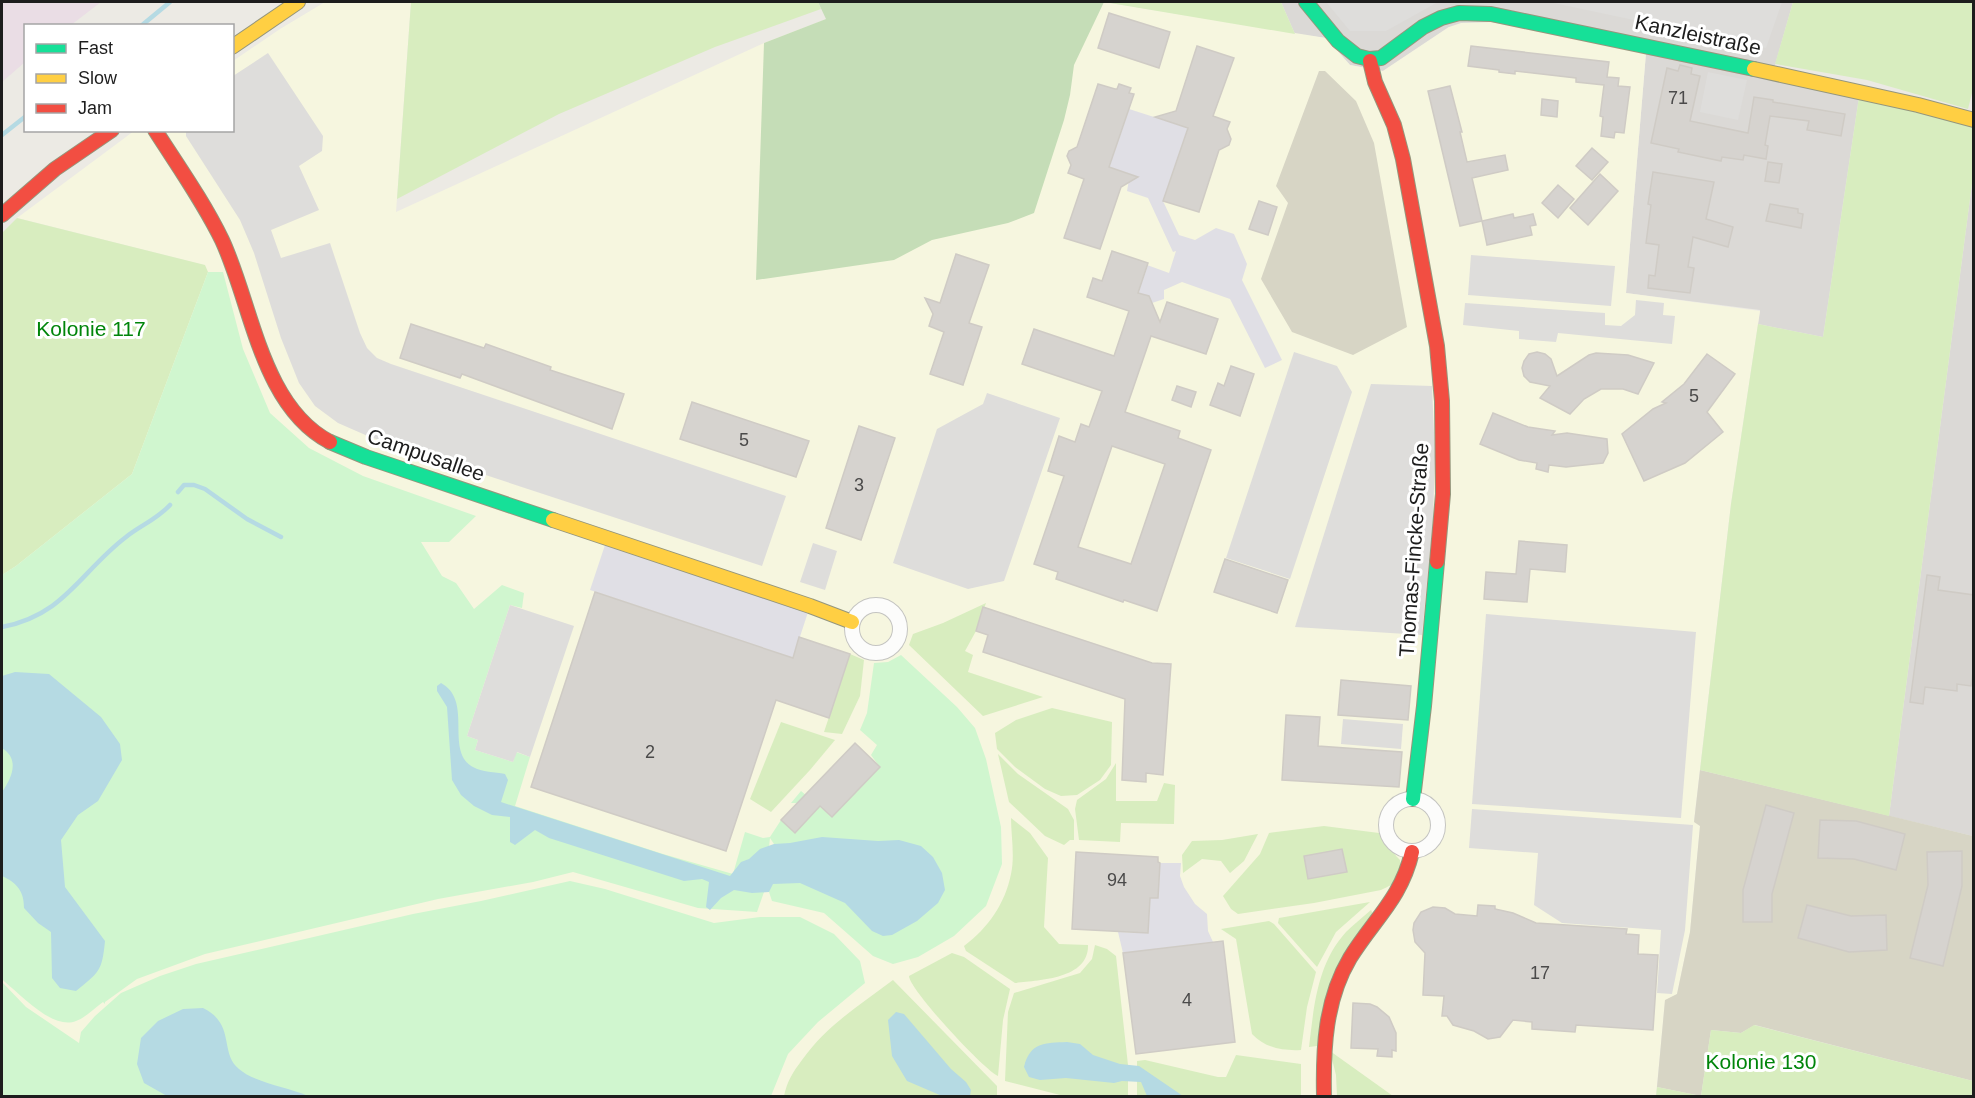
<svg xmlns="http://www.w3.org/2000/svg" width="1975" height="1098" font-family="Helvetica,sans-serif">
	<rect width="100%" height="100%" fill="#eceae4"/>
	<!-- residential -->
	<g fill="#dbd9d6">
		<path d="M1281 2H1793L1771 79 1859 97 1823 337 1758 324 1760 310 1626 293 1646 53 1449 27 1383 71 1350 65 1326 38 1295 34Z"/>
		<path d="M1973 176V836L1889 816Z"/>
	</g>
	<!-- industrial -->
	<path fill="#eadde5" d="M2 2H101L71 25 26 26 25 62 2 82Z"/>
	<!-- education -->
	<path fill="#f6f6df" d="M325 2H411L396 212 764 43 871 2H1104L1326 38 1350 65 1383 71 1449 27 1461 23 1492 22 1646 53 1626 293 1760 311 1731 504 1694 821 1700 826 1690 932 1677 994 1665 1001 1656 1096H2V575L16 566 208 272 204 265 17 218 134 131 232 130 233 61 280 29Z"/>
	<!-- construction -->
	<g fill="#d7d5c5">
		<path d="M1319 71H1325L1356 101 1374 143 1407 327 1353 355 1292 332 1261 279 1288 203 1276 186Z"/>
		<path d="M1700 770 1973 836V1081L1755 1025 1741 1033 1711 1030 1701 1096 1657 1087 1665 1000 1677 994 1690 932 1700 826 1694 822Z"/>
	</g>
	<!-- grass -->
	<g fill="#d8edbf">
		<path d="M411 2H818L821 9 715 47 559 114 397 199Z"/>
		<path d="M1104 2H1281L1295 34Z"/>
		<path d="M1793 2H1973V89L1968 109 1867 80 1775 64Z"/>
		<path d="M1859 97 1973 126V176L1889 816 1700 770 1731 504 1758 324 1823 337Z"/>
		<path d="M17 218 205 265 208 272 132 474 16 566 2 575V233Z"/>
		<path d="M986 603 976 631 965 651 973 655 968 672 1043 697 983 716 909 645 913 634 943 623Z"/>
		<path d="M850 654 864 660 860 696 842 734 824 732Z"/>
		<path d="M1052 708 1112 722 1111 765 1100 780 1077 795 1061 796 1045 789 1015 767 997 749 995 733 1016 720Z"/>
		<path d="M781 722 835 740 810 770 771 812 750 799Z"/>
		<path d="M998 754 1018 774 1068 809 1074 820V840H1070L1064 845 1045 836 1009 802Z"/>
		<path d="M1116 763V801H1157L1164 783 1175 785 1174 824 1121 823 1120 842 1079 840 1075 809 1077 800 1106 779Z"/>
		<path d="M1011 818 1030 833 1048 858 1044 927 1059 944 1088 945C1089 979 1040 980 1015 983L966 951 964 946C988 928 1005 904 1011 874 1015 856 1011 835 1011 818Z"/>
		<path d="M1324 826 1379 833C1388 841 1391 852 1400 860 1402 880 1398 882 1381 890L1314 903 1238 914 1231 909 1223 896 1260 854 1269 833Z"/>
		<path d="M1258 834 1244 861 1230 873 1221 861 1202 859 1183 873 1182 855 1192 841 1222 840Z"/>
		<path d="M1370 902 1336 932 1317 967 1278 923 1279 918Z"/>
		<path d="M1371 910 1373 914 1317 1046 1309 1047C1314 1006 1317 964 1346 932 1354 924 1363 917 1371 910Z"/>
		<path d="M1269 921 1274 924 1316 972 1307 1007 1301 1050C1283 1051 1265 1048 1252 1034L1236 939 1221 929Z"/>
		<path d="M1095 945 1107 949 1116 956 1128 1065V1096H1064L1005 1081 1008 1012 1014 993 1080 973 1092 959Z"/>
		<path d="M952 953 964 957 1010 989 1003 1020 998 1076C984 1070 909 989 909 976Z"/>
		<path d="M893 980 997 1086V1096H784C787 1081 793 1072 802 1060 828 1024 859 1006 893 980Z"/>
		<path d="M1754 1025 1973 1081V1096H1656L1657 1087 1701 1096 1711 1030 1741 1033Z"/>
		<path d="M1330 1051 1393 1096H1337L1336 1075Z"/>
		<path d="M1236 1055 1301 1064V1096H1137V1061L1145 1060 1218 1077H1226Z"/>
	</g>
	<!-- forest -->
	<path fill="#c5ddb7" d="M818 2H1104L1074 65 1070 95 1064 120 1034 213 1008 223 932 240 894 260 756 280 764 43 826 19Z"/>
	<!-- park -->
	<g fill="#d0f6cf">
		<path d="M208 272H223L243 349 270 413 309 448 363 476 476 516 449 542H421L442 576 456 583 474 609 502 585 524 593 522 608 510 605 467 736 478 740 475 750 513 762 516 752 530 757 515 806 663 854 733 874 745 832 763 838 770 837 781 820 795 833 810 816 797 803H791L801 791 832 817 879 766 871 755 877 745 860 730 867 713 874 663 888 662 901 655 957 707 975 728 986 759 1001 827 1002 864 986 906 954 936 918 957 893 964 873 956 824 913 772 901 769 892 774 844 770 838 764 892 757 912 698 908 573 872 533 882 438 899 205 954 137 979 105 1002V1004L103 1002C95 1008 85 1018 76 1021 53 1030 22 996 5 982L2 979V575L16 566 132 474Z"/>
		<path d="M570 881 605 889 714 923 760 917H800L834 934 860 961 865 983 818 1022 788 1054 771 1096H2V982L26 1007 79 1043 81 1032 95 1016 121 993 160 976 196 964 413 914 481 901Z"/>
	</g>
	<!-- parking -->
	<g fill="#dedddb">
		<path d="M1326 2H1438L1386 31H1350Z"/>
		<path d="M1549 2H1782L1766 48Z"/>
		<path d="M268 53 323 136 322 151 299 166 319 210 271 230 281 258 330 243 360 333 367 348 377 358 391 364 786 496 762 566 370 437 338 423 315 406 299 383 281 338 254 253 240 220 186 136V131L232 130 233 76Z"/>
		<path d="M1708 72 1747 80 1738 120 1700 112Z"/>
		<path d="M1471 255 1615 266 1611 306 1468 295Z"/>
		<path d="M1636 300 1664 303 1663 315 1675 316 1672 344 1558 333 1556 342 1519 339V331L1463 325 1465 303 1605 313V325L1621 326 1635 315Z"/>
		<path d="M1294 352 1337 366 1352 392 1290 579 1226 558Z"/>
		<path d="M1371 384 1432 386 1435 457 1433 518 1422 635 1295 627Z"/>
		<path d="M987 393 1060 418 1004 581 968 589 893 563 937 429 983 404Z"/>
		<path d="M813 543 837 551 825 590 800 582Z"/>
		<path d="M510 605 574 626 530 757 517 752 513 762 475 750 478 740 467 736Z"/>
		<path d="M1486 614 1696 632 1681 818 1472 804Z"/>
		<path d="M1343 719 1403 724 1401 749 1341 744Z"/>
		<path d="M1472 809 1693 825 1685 930 1672 994 1657 993 1661 930 1562 923 1534 905 1538 853 1469 848Z"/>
	</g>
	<!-- plaza -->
	<g fill="#e0dfe5">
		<path d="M1129 109 1182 126 1183 123 1189 125 1163 201 1179 235 1195 240 1216 228 1234 234 1247 264 1242 280 1282 360 1265 368 1230 299 1182 282 1164 290V299L1152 303 1149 296 1138 293 1147 265 1169 273 1176 251 1173 252 1148 198 1127 191 1130 174 1115 169 1108 170Z"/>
		<path d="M607 539 810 606 793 658 590 590Z"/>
		<path d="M1160 863H1181L1180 876 1184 887 1195 904 1207 914 1208 931 1213 942 1123 953 1118 932 1148 933 1150 898H1158Z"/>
	</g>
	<!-- water -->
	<g fill="#b5dae3">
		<path d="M15 672 49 674 101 717 120 744 122 760 98 801 78 815 61 840 65 887 105 941C102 972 99 972 76 991L60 988 52 978 51 932 38 923 24 908C24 891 17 883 2 876V792C12 778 20 759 2 748V676Z"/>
		<path d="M441 683C474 701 444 751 473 767 482 772 495 772 505 774L508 780 501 802 730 876 741 862 749 859 760 849 774 844 790 843 822 837 878 841 899 840 921 846 933 857 942 873 945 890 938 903 917 921 892 935 883 936 872 931 845 903 800 883 773 884 769 892 752 893 734 890 721 898 710 910 706 907 709 882 702 879 684 881 549 838 535 830 515 845 510 842V817L492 815 474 806 461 795 452 780 447 707 437 691V686Z"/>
		<path d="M203 1008C236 1024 219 1053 239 1069 255 1083 288 1087 308 1096H167L144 1083 137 1064 141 1038 158 1021 183 1009Z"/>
		<path d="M896 1012 904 1014 951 1069 966 1082 971 1090 970 1096H942L907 1081 892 1056 888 1020Z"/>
		<path d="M1067 1042 1080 1044 1093 1055 1120 1064 1139 1066 1183 1096H1147L1141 1082 1122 1081 1114 1083 1066 1078 1040 1080 1029 1077 1024 1067C1030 1042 1045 1043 1067 1042Z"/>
	</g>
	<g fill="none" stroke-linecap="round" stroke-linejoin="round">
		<!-- stream -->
		<g stroke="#b5dae3" stroke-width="4.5">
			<path d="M141 26 170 2"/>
			<path d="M2 135 26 116"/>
			<path d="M178 492 184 485H194L205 489 247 519 281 537"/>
			<path d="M2 627C65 615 80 572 126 537 141 525 156 520 170 505"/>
		</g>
	</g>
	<!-- building -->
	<g fill="#d6d3cf" stroke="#cfcbc5" stroke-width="1.5" fill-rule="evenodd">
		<path d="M1109 13 1170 32 1159 68 1098 48Z"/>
		<path d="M1197 46 1234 58 1213 116 1230 122 1227 129 1231 139 1229 145 1219 150 1199 212 1163 201 1188 128 1155 117 1176 111Z"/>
		<path d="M1471 46 1609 62 1607 77 1619 78 1618 86 1630 87 1624 133 1615 132 1614 138 1601 136 1603 117 1600 116 1604 85 1576 82V78L1515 71V74L1499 72V70L1468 66Z"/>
		<path d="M1680 65 1692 68 1691 74 1700 76 1690 121 1748 133 1754 97 1773 100V102L1845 114 1841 136 1807 130 1809 121 1770 116 1765 145 1768 146 1766 159 1744 155 1743 160 1722 157 1721 161 1678 152 1679 149 1651 143 1667 68 1678 71Z"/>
		<path d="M1098 84 1115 89H1117L1119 84 1131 88 1129 93 1134 94 1109 167 1138 177 1121 187 1100 249 1064 238 1084 179 1068 173 1071 165 1067 156 1069 151 1077 147Z"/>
		<path d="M1450 86 1462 132H1460L1467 162 1505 155 1508 170 1472 178 1482 221 1460 226 1428 91Z"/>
		<path d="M1542 99 1558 101 1557 117 1541 115Z"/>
		<path d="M1592 148 1608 162 1592 180 1576 166Z"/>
		<path d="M1768 162 1782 164 1779 183 1765 181Z"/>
		<path d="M1653 172 1714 182 1706 219 1733 227 1728 247 1693 237 1688 267 1694 268 1690 293 1648 288 1649 275 1655 276 1659 245 1646 243 1651 205 1648 204Z"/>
		<path d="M1600 174 1618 191 1588 225 1570 208Z"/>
		<path d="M1558 185 1574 199 1558 218 1542 203Z"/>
		<path d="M1259 201 1277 207 1268 235 1249 229Z"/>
		<path d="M1770 204 1798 209V213L1803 214 1801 228 1766 221Z"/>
		<path d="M1513 214 1514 218 1533 214 1536 225 1530 226 1532 235 1487 245 1482 221Z"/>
		<path d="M1112 251 1148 263 1138 293 1149 296 1160 322 1167 302 1218 319 1206 354 1151 336 1125 412 1180 431 1178 438 1211 450 1157 611 1124 600 1123 602 1056 579 1058 572 1034 564 1064 476 1048 471 1059 436 1075 442 1081 424 1089 427 1102 391 1022 364 1034 329 1114 356 1129 311 1087 297 1093 278 1102 281ZM1112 446 1165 464 1131 564 1078 547Z"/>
		<path d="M956 254 989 265 969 323 982 327 963 385 930 374 944 332 929 326 933 314 925 298 940 303Z"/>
		<path d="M411 324 484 348 486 344 551 367 550 370 624 394 612 429 462 374 460 378 400 358Z"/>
		<path d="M1537 352 1545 354 1551 359 1557 376 1589 355 1596 353 1628 355 1654 363 1638 394 1623 389H1601L1584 399 1570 414 1540 398 1550 386 1530 382 1524 376 1522 368 1524 361 1529 354Z"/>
		<path d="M1707 354 1735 374 1707 412 1723 432 1685 463 1644 481 1622 434 1653 409 1666 403 1662 402 1684 384Z"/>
		<path d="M1231 366 1254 374 1240 416 1210 405 1218 383 1224 386Z"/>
		<path d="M1177 386 1196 392 1191 407 1172 400Z"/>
		<path d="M692 402 809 441 796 477 680 439Z"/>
		<path d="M1493 413 1528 427 1555 431 1552 435 1567 433 1607 439 1608 453 1603 463 1566 467 1549 465 1548 472 1536 469 1537 463 1519 460 1480 444Z"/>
		<path d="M859 426 895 438 861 540 826 528Z"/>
		<path d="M1519 541 1567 545 1565 572 1530 569 1527 602 1484 599 1486 572 1516 574Z"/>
		<path d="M1225 559 1288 580 1277 613 1214 592Z"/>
		<path d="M1927 575 1940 577 1938 590 1974 595V665L1971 686 1957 684V691L1925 687 1923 704 1910 702Z"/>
		<path d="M595 592 793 658 799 637 850 654 829 718 776 700 726 851 531 787Z"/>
		<path d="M983 607 1152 663 1171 664 1163 775 1146 773V782L1122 780 1125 699 983 652 988 635 976 631Z"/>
		<path d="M1341 680 1411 686 1408 720 1338 715Z"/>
		<path d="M1286 715 1320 717 1318 746 1402 752 1399 787 1282 780Z"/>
		<path d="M855 743 880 767 832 817 820 806 795 833 781 820Z"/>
		<path d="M1766 805 1794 813 1772 894V922H1743V890Z"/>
		<path d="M1820 820 1856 821 1905 834 1896 870 1854 859 1818 858Z"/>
		<path d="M1342 849 1347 872 1308 879 1304 856Z"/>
		<path d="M1962 851V886L1943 966 1910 958 1928 885 1927 852Z"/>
		<path d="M1076 852 1158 857V862L1160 863 1158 898H1150L1148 933 1072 929Z"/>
		<path d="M1478 905 1495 906V909L1513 913 1536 923 1627 929 1626 934 1639 935 1638 954 1658 955 1653 1030 1576 1025 1575 1032 1532 1029V1022L1513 1020 1500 1037 1488 1039 1474 1031 1453 1025 1447 1016H1442L1444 996 1423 995 1425 953 1415 942 1413 930 1414 923 1421 912 1433 907 1445 908 1455 914 1477 916Z"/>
		<path d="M1807 905 1851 916 1886 915 1887 950 1849 952 1798 938Z"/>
		<path d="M1223 941 1235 1042 1136 1054 1123 953Z"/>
		<path d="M1353 1003 1370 1004 1377 1007 1389 1017 1396 1033V1051L1392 1050V1057L1377 1056 1378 1049 1351 1048Z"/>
	</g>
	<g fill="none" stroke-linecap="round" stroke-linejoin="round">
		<defs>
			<g id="street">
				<circle cx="876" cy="629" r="24"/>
				<circle cx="1412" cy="825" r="26"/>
			</g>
			<g id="fast">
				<path d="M1306 2 1338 41 1357 56 1369 59 1381 58 1423 27 1441 18 1459 13 1491 14 1754 69"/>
				<path d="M330 442 366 457 553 520"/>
				<path d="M1413 799 1424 706 1437 562"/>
			</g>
			<g id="slow">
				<path d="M232 47 298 2"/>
				<path d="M1754 69 1918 105 1974 120"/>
				<path d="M553 520 810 606 852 622"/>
			</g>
			<g id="jam">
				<path d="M1370 61 1375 82 1394 125 1403 159 1437 346 1442 401 1443 494 1437 562"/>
				<path d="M155 130C178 166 203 201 222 240 252 304 261 406 330 442"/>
				<path d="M2 215 55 169 112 130"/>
				<path d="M1324 1096C1323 1049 1325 1000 1350 958 1374 919 1401 899 1412 852"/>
			</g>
		</defs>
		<!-- street casing -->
		<use href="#street" stroke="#c4c4c1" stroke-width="16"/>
		<!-- fast casing -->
		<use href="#fast" stroke="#95967c" stroke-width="16"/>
		<!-- slow casing -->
		<use href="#slow" stroke="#95967c" stroke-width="16"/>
		<!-- jam casing -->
		<use href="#jam" stroke="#95967c" stroke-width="16"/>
		<!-- street -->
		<use href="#street" stroke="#fcfcfb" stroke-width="14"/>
		<!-- fast -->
		<use href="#fast" stroke="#16e098" stroke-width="14"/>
		<!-- slow -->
		<use href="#slow" stroke="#ffcf43" stroke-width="14"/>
		<!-- jam -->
		<use href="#jam" stroke="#f24e42" stroke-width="14"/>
	</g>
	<g text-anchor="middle" stroke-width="6" stroke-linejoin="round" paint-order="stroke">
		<!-- number labels -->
		<g font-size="18" fill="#4b4a4a">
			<text x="1678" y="104">71</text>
			<text x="1694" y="402">5</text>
			<text x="744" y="446">5</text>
			<text x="859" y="491">3</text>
			<text x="650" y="758">2</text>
			<text x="1117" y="886">94</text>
			<text x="1540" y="979">17</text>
			<text x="1187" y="1006">4</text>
		</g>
		<!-- street labels -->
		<g font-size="21" fill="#1d1d1d" stroke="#fff">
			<text transform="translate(1698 35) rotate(12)" y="7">Kanzleistraße</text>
			<text transform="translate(426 455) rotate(19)" y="7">Campusallee</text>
			<text transform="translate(1414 550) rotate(-86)" y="7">Thomas-Fincke-Straße</text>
		</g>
		<!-- park labels -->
		<g font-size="21" fill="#00850a" stroke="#fff">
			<text x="91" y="336">Kolonie 117</text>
			<text x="1761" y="1069">Kolonie 130</text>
		</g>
	</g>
	<!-- border -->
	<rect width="1975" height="1098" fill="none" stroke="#1d1d1d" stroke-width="6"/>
	<!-- legend -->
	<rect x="24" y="24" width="210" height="108" fill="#ffffff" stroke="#a5a5a5" stroke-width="1.5"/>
	<rect x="36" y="44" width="30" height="9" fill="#16e098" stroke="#a5a5a5" stroke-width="1.5"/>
	<text x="78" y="54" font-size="18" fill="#1d1d1d">Fast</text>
	<rect x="36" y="74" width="30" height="9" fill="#ffcf43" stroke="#a5a5a5" stroke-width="1.5"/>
	<text x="78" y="84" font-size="18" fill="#1d1d1d">Slow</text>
	<rect x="36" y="104" width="30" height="9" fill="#f24e42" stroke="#a5a5a5" stroke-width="1.5"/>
	<text x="78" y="114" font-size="18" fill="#1d1d1d">Jam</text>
</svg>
